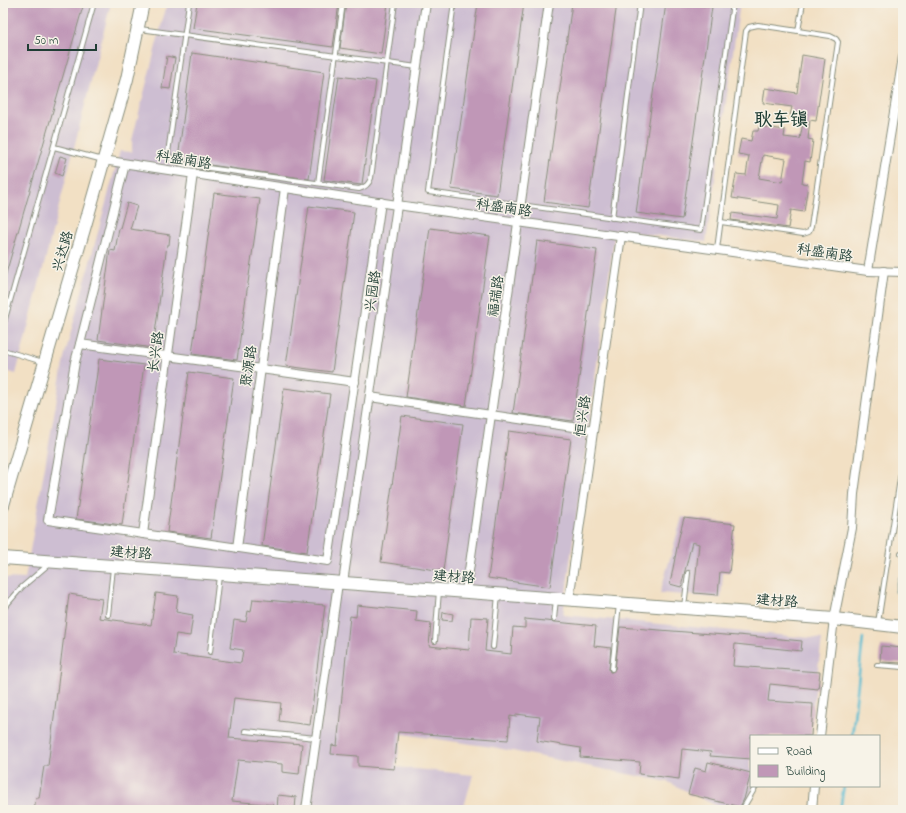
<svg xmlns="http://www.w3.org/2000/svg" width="906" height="813" font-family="'Indie Flower','LXGW WenKai TC',sans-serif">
	<rect width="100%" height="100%" fill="#f7f3e8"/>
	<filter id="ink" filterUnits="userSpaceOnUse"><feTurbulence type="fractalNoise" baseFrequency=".025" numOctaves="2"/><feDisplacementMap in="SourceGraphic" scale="8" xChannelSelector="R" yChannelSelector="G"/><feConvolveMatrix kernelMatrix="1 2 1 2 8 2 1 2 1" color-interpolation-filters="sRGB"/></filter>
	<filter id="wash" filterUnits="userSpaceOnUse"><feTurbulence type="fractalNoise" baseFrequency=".012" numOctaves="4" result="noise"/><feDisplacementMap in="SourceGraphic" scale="16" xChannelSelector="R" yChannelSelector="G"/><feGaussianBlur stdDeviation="0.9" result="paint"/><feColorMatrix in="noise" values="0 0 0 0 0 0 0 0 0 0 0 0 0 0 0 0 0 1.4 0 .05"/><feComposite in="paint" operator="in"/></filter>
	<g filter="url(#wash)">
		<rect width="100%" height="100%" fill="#f2e0c4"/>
		<!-- industrial -->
		<g fill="#cdbed2">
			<path d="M3 3H111L16 374 3 370Z"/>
			<path d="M167 3H740L706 242 615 230 563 615 822 639 809 736H751V786H754L744 810H725L668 782 492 747 402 734 396 767 473 775 463 810H3V578L25 579 64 358 120 151 132 152V140Z"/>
			<path d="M682 517 735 524 730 573H723L721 598 660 593Z"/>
		</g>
		<!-- water -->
		<path fill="#55bcd2" stroke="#3a7c83" d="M899 577H903V593L895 592Z"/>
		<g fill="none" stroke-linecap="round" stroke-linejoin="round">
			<!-- stream -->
			<g stroke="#55bcd2" stroke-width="2.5">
				<path d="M852 736 863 638"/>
				<path d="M840 810 844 786"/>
			</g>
		</g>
		<g id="blocks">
			<!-- building -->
			<g fill="#c097b7" fill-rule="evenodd">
				<path d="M3 3H84L5 277H3Z"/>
				<path d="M197 3H339L333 47 193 28Z"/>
				<path d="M346 3H388L381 54 340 48Z"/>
				<path d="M478 3H524L497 195 451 189Z"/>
				<path d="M572 3H617L588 208 544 202Z"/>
				<path d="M666 3H680L712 7 682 219 636 213Z"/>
				<path d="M192 53 324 72 309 179 188 162 178 159Z"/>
				<path d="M802 55 825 59 816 121 810 120 808 139 813 140 810 162 805 161 802 183 808 184 804 212 791 210 788 228 731 220 732 213 777 219 779 205 732 198 736 174 746 175 749 156 738 154 741 139 751 141 753 131H758L759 126 785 130 784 137 800 139 804 117 790 115 792 107 763 103 765 88 797 93ZM763 155 786 159 782 182 759 178Z"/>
				<path d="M167 56 175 58 170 89 162 88Z"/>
				<path d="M339 76 376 81 362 184 361 185 324 180Z"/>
				<path d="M60 156 67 158 62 176 55 173Z"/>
				<path d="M214 193 260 199 237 360 192 354Z"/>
				<path d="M127 203 137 206 130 229 170 235 169 245H167L153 348 98 340 110 250 115 251 119 228H120Z"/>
				<path d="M309 206 354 212 332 372 286 366Z"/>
				<path d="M430 228 490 236 466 406 406 397Z"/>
				<path d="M537 241 597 250 573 421 513 413Z"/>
				<path d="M99 359 144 365 122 525 76 519Z"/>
				<path d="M189 372 234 378 211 538 167 532Z"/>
				<path d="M284 388 330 394 307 552 262 546Z"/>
				<path d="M402 416 463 424 443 571 381 562Z"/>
				<path d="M509 431 571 439 550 587 488 578Z"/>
				<path d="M684 518 735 524 729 573 720 572 718 595 694 593 699 544 692 542 681 587 670 584 679 537Z"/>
				<path d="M156 593 178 596 176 612 193 615 190 636 176 634 173 654 241 663 243 650 230 648 234 620 246 622 248 611 251 612 253 599 325 605 310 725 279 721 281 703 234 698 229 738 302 744 299 774 282 772V764L238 760 232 801 274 805V810H34L36 798H39L44 766H48L69 594 102 599 99 618 151 625Z"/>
				<path d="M357 605 417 611 416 621 431 623 429 646 469 650 471 617 488 618 485 651 511 654 513 627 525 628V619L596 626 594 646 611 648 609 669 610 672H612L615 669 620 627 738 636V635L802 641 801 651 735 644 733 666 820 672 818 689 770 684 768 701 813 704 811 736H751V759L710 756 711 752 682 749 679 779 639 774 640 762 580 757 581 748 537 741 540 717 516 714V717L510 716 508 740 398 732 394 769 358 766V756L331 754 332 745 337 746 350 616 356 617Z"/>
				<path d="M443 612 453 614 452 621 442 620Z"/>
				<path d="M881 646 903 648V663L880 662Z"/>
				<path d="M708 762 751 773 744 799 740 807 688 794 695 768 706 771Z"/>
				<path d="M278 795 296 797 295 810H277Z"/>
			</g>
		</g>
	</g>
	<g filter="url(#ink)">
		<use href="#blocks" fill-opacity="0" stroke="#888e7c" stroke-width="1"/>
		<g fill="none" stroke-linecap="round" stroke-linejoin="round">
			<defs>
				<g id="lane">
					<path d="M189 3 168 153C171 162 179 163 187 165L359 189C366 187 369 184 371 178L395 3"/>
					<path d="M454 3 428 192 701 230 733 3"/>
					<path d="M140 29 417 67"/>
					<path d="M54 147 103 160"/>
					<path d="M318 183 343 3"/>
					<path d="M612 218 640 3"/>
					<path d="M721 222 803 234 809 232 811 227 838 42 836 39 830 36 798 31"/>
					<path d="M717 249 746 31 749 27 758 25 798 31 803 3"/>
					<path d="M3 326 94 3"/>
					<path d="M3 350 43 362"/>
					<path d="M901 554H903"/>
					<path d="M684 607 688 573"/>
					<path d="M3 609 22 587 49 564"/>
					<path d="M108 615 113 568"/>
					<path d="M554 619 556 599"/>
					<path d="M878 623 903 459"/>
					<path d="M435 641 439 591"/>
					<path d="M493 647 498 595"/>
					<path d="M210 652 219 576"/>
					<path d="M877 665 903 667"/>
					<path d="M612 669 619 604"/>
					<path d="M245 731 316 738"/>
					<path d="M742 810 756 786"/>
				</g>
				<g id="street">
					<path d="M103 160 397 205 868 271 903 272"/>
					<path d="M125 164 80 344 355 382"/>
					<path d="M868 271 903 57"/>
					<path d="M80 344 75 362 48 520 328 561 381 202"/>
					<path d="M370 397 593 430"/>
					<path d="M143 534 193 174"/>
					<path d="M237 548 285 188"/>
					<path d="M343 583 426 3"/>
					<path d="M466 592 549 3"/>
					<path d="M569 600 621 236"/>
					<path d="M820 736 834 619 852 528 854 494 884 271"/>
					<path d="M306 810 338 583"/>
					<path d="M812 810 814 786"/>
				</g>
				<g id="secondary">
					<path d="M3 505 84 229 127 79 143 3"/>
					<path d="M3 558 834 619 903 627"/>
				</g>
			</defs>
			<!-- lane casing -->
			<use href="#lane" stroke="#888e7c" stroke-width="6"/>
			<!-- street casing -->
			<use href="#street" stroke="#888e7c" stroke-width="10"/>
			<!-- secondary casing -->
			<use href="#secondary" stroke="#888e7c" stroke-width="14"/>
			<!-- lane -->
			<use href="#lane" stroke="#fff" stroke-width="4"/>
			<!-- street -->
			<use href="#street" stroke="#fff" stroke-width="8"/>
			<!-- secondary -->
			<use href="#secondary" stroke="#fff" stroke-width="12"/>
		</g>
	</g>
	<g text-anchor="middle" stroke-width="3" stroke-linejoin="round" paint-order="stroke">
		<!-- street labels -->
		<g font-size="14" fill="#1f3d34" stroke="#f7f3e8">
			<text transform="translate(184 159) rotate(9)" y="5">科盛南路</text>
			<text transform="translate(504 207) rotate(8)" y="5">科盛南路</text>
			<text transform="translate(62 251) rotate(-74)" y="5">兴达路</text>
			<text transform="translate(825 252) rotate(8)" y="5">科盛南路</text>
			<text transform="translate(372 291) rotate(-82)" y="5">兴园路</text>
			<text transform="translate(495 296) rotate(-82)" y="5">福瑞路</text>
			<text transform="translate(155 352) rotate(-82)" y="5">长兴路</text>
			<text transform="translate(248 366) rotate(-82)" y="5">聚源路</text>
			<text transform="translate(582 416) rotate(-82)" y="5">恒兴路</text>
			<text transform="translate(131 552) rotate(4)" y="5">建材路</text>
			<text transform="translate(454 576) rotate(4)" y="5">建材路</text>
			<text transform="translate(777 600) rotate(4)" y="5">建材路</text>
		</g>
		<!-- district labels -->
		<g font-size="18" font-weight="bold" fill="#1f3d34" stroke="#f7f3e8">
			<text x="781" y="125">耿车镇</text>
		</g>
	</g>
	<!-- margin -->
	<rect width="906" height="813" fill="none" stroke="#f7f3e8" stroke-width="16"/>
	<!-- legend -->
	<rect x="750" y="735" width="130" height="52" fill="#f7f3e8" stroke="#a1aaa0"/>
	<rect x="758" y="748" width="20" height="6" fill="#ffffff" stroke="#a1aaa0"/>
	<text x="786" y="755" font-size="12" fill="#1f3d34">Road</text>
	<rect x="758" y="765" width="20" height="12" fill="#c097b7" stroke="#a1aaa0"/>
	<text x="786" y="775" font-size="12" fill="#1f3d34">Building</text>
	<!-- scale -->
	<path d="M28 44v6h68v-6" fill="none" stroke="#1f3d34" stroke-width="2"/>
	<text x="34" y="44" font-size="12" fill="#1f3d34" stroke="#f7f3e8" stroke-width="3" paint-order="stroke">50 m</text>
</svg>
